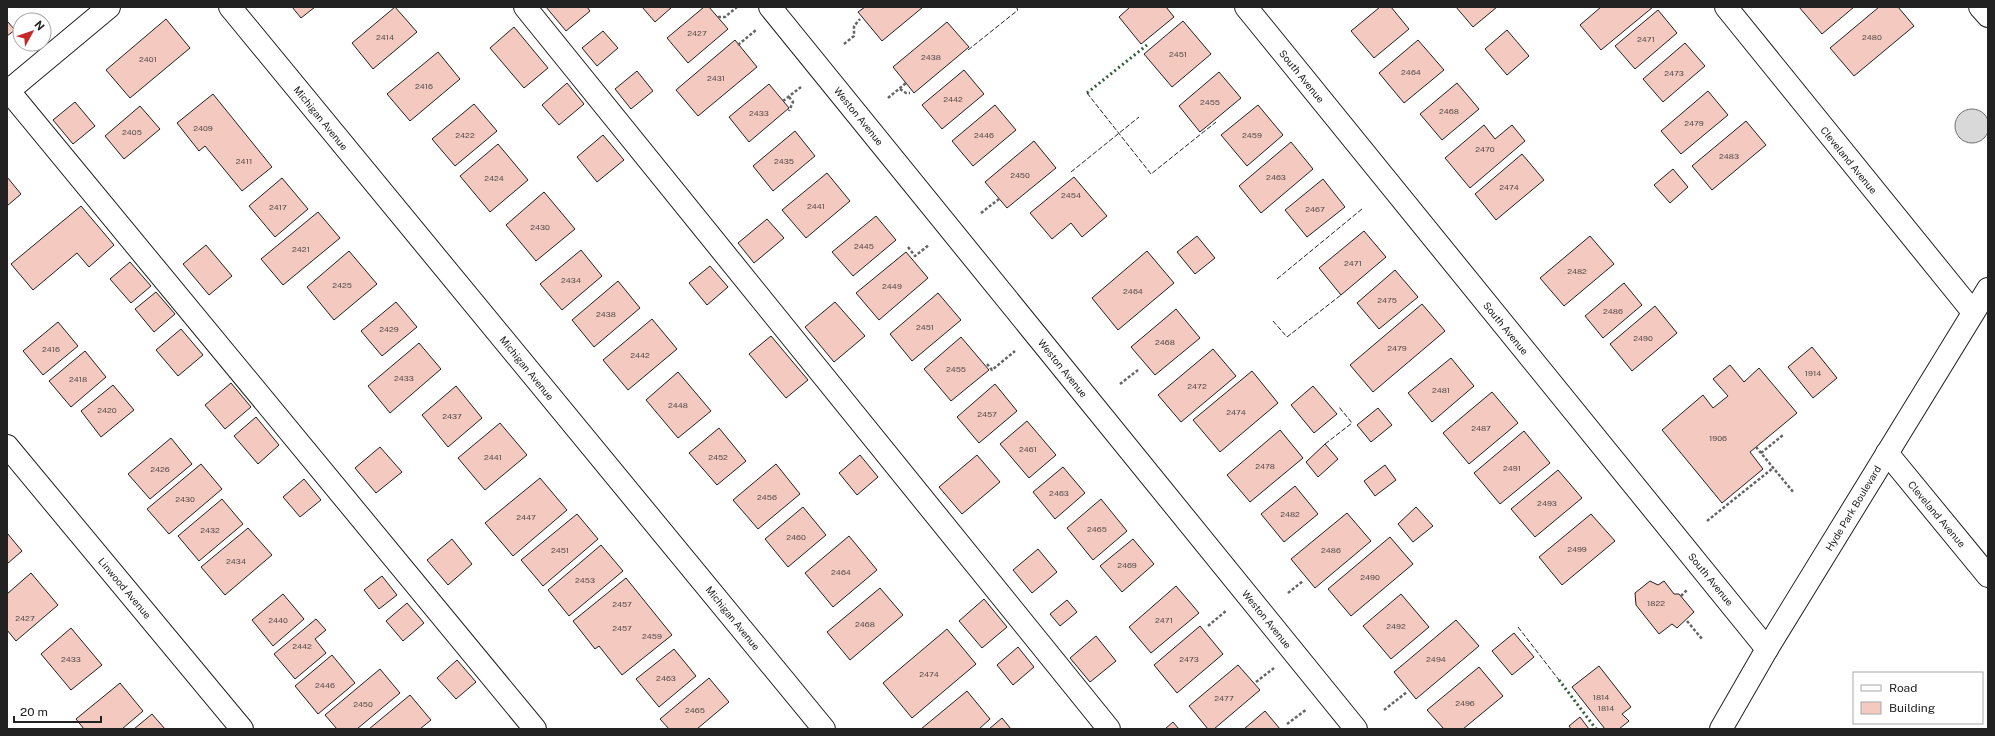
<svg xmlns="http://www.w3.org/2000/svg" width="1995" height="736" font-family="'Public Sans',sans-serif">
	<rect width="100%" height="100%" fill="#fff"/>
	<!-- water -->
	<circle fill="#d9d9d9" stroke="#6f6f6f" cx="1972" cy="126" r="17"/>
	<!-- building -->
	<g fill="#f3c9c0" stroke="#222">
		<path d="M292 7H315L301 18Z"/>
		<path d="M395 7 417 32 373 69 352 43Z"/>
		<path d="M546 7H587L590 11 566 31Z"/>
		<path d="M642 7H672L655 22Z"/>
		<path d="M704 7H709L728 29 688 63 667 38Z"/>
		<path d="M865 7H923L882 41 858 12Z"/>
		<path d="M1130 7H1166L1174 17 1141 44 1119 17Z"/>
		<path d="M1380 7H1391L1409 29 1374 58 1351 31Z"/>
		<path d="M1456 7H1497L1473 27Z"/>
		<path d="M1601 7H1653L1601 50 1580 25Z"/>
		<path d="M1799 7H1854L1822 34Z"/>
		<path d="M1879 7H1898L1914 26 1854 76 1830 48Z"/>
		<path d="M1658 10 1677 33 1635 69 1615 46Z"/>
		<path d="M166 19 190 48 130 98 106 70Z"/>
		<path d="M7 21 15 30 7 36Z"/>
		<path d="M1183 21 1211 54 1172 87 1144 54Z"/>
		<path d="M947 22 969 47 914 93 893 67Z"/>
		<path d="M514 27 548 68 524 88 490 48Z"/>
		<path d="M1507 30 1529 56 1507 75 1485 49Z"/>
		<path d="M603 31 618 48 597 66 582 48Z"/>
		<path d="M735 40 757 67 698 116 676 90Z"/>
		<path d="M1418 40 1444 70 1404 103 1379 73Z"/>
		<path d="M1685 43 1705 66 1663 102 1643 79Z"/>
		<path d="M438 52 460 79 410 121 387 94Z"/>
		<path d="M964 70 984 94 942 129 922 105Z"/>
		<path d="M637 71 653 91 631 109 615 89Z"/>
		<path d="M1219 72 1241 98 1200 132 1179 106Z"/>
		<path d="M567 83 584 104 559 125 542 105Z"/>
		<path d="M1457 83 1479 109 1442 140 1420 114Z"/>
		<path d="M769 84 789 108 749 142 729 117Z"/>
		<path d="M1708 91 1728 115 1681 154 1661 131Z"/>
		<path d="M213 94 272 167 242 191 205 146 199 151 177 123Z"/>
		<path d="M75 102 95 126 73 144 53 120Z"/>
		<path d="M474 104 497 131 455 166 432 139Z"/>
		<path d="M995 105 1016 130 973 166 952 141Z"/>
		<path d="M1258 105 1283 135 1247 166 1221 135Z"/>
		<path d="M140 106 160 129 124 159 105 136Z"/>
		<path d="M1746 121 1766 145 1712 190 1692 166Z"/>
		<path d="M1484 125 1495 139 1512 125 1525 141 1470 188 1445 158Z"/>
		<path d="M795 131 815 156 773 191 753 166Z"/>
		<path d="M603 135 624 160 597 182 577 157Z"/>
		<path d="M1034 141 1056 168 1007 208 985 182Z"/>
		<path d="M1291 142 1313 169 1261 213 1239 186Z"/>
		<path d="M498 144 528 180 490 212 460 176Z"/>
		<path d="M1522 154 1544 180 1496 220 1475 194Z"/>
		<path d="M1673 169 1688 187 1670 203 1654 185Z"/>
		<path d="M827 173 850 201 806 238 782 210Z"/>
		<path d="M7 177 21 194 7 206Z"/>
		<path d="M1074 177 1107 216 1082 237 1071 223 1052 239 1030 213Z"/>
		<path d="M282 178 308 209 275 237 249 206Z"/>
		<path d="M1323 179 1345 207 1307 237 1285 210Z"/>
		<path d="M544 192 575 229 536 261 506 225Z"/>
		<path d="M81 206 114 245 89 267 77 253 33 290 11 264Z"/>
		<path d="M318 212 340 238 283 285 261 259Z"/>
		<path d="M876 216 896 240 853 276 832 252Z"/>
		<path d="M767 219 784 238 754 263 738 243Z"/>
		<path d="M1364 231 1386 257 1341 295 1319 268Z"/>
		<path d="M1197 236 1215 258 1195 274 1177 252Z"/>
		<path d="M1590 236 1614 264 1564 306 1540 278Z"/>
		<path d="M206 245 232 276 209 295 183 264Z"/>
		<path d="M581 250 602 276 562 310 540 284Z"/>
		<path d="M349 251 377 284 334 320 307 287Z"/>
		<path d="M1147 251 1174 283 1118 330 1092 298Z"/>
		<path d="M906 252 928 278 879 320 856 293Z"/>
		<path d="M130 262 151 286 131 303 110 279Z"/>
		<path d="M710 266 728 287 707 305 689 283Z"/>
		<path d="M1395 270 1418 297 1379 329 1357 303Z"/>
		<path d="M618 281 640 308 594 347 572 320Z"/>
		<path d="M1624 283 1642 305 1603 338 1585 316Z"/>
		<path d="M156 292 175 314 154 332 135 309Z"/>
		<path d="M938 293 961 320 912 361 890 334Z"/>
		<path d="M396 302 417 327 382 356 361 331Z"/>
		<path d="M835 302 865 336 834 362 805 327Z"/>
		<path d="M1422 304 1445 331 1373 392 1350 365Z"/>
		<path d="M1655 306 1677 333 1632 371 1610 344Z"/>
		<path d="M1176 309 1200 338 1155 375 1131 347Z"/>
		<path d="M652 319 677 349 628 390 603 360Z"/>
		<path d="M58 322 78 346 43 375 23 351Z"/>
		<path d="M181 329 203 355 178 376 156 350Z"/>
		<path d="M771 336 808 380 786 398 749 354Z"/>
		<path d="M961 337 989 370 951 401 924 369Z"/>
		<path d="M419 343 441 369 390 413 368 386Z"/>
		<path d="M1812 347 1837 378 1813 398 1788 367Z"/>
		<path d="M1213 349 1236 376 1181 422 1158 395Z"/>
		<path d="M85 351 106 377 71 407 49 381Z"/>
		<path d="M1451 358 1474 386 1432 422 1408 393Z"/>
		<path d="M1730 365 1744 382 1759 368 1797 413 1750 452 1763 469 1722 503 1662 430 1703 395 1713 408 1728 396 1713 379Z"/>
		<path d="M1252 371 1278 403 1220 452 1193 420Z"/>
		<path d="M678 372 711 411 678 438 646 400Z"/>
		<path d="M231 383 251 407 225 429 205 405Z"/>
		<path d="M995 384 1017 411 979 443 957 417Z"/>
		<path d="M113 385 134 410 101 437 81 411Z"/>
		<path d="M456 386 482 418 448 447 422 415Z"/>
		<path d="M1313 386 1337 414 1314 433 1291 405Z"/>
		<path d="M1492 392 1518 423 1469 464 1443 433Z"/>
		<path d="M1378 408 1392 425 1371 442 1357 425Z"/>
		<path d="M256 417 279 445 258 464 234 436Z"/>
		<path d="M1027 421 1056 455 1029 478 1000 444Z"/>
		<path d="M500 423 527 455 485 490 458 458Z"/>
		<path d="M719 428 746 461 717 485 689 453Z"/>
		<path d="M1280 430 1303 458 1250 502 1227 475Z"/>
		<path d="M1524 431 1550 463 1500 504 1474 473Z"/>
		<path d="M171 438 192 464 150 499 128 474Z"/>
		<path d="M1325 444 1338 459 1318 477 1306 462Z"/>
		<path d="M380 447 402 472 376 493 355 468Z"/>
		<path d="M860 455 878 477 857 495 839 473Z"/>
		<path d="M977 455 1000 482 962 514 939 487Z"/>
		<path d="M201 464 222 489 169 534 147 509Z"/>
		<path d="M776 464 800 494 758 529 733 500Z"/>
		<path d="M1385 465 1396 480 1375 496 1364 481Z"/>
		<path d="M1063 467 1085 493 1055 519 1033 492Z"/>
		<path d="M1558 470 1582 498 1535 537 1511 509Z"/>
		<path d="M540 478 567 510 513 556 485 523Z"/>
		<path d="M304 479 321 500 300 517 283 497Z"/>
		<path d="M1295 486 1318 514 1284 542 1261 514Z"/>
		<path d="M222 499 243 524 199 561 178 536Z"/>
		<path d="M1101 499 1127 531 1093 560 1067 528Z"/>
		<path d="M803 507 826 535 788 567 765 539Z"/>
		<path d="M1416 507 1433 526 1413 542 1398 524Z"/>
		<path d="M1347 513 1371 541 1315 588 1291 559Z"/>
		<path d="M577 514 598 539 543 586 521 560Z"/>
		<path d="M1591 514 1615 541 1562 585 1539 557Z"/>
		<path d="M248 528 272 555 225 595 201 567Z"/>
		<path d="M7 533 22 551 7 564Z"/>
		<path d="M849 536 877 570 833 607 805 573Z"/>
		<path d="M1390 537 1413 564 1351 616 1328 589Z"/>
		<path d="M452 539 472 564 448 585 427 560Z"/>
		<path d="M1133 539 1154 564 1122 592 1100 566Z"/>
		<path d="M601 545 623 571 569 616 548 590Z"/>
		<path d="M1038 549 1057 572 1032 593 1013 570Z"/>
		<path d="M31 573 58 605 16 641 7 630V594Z"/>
		<path d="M382 576 397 595 379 609 364 590Z"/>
		<path d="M626 578 672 635 622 675 599 646 595 649 573 621Z"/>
		<path d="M1650 581 1658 585 1664 581 1674 594H1679L1694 612 1677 628 1672 624 1659 634 1636 605 1635 593Z"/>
		<path d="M1176 586 1199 613 1151 653 1129 627Z"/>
		<path d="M880 588 903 615 850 660 827 632Z"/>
		<path d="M283 594 304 619 273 646 252 620Z"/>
		<path d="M1401 594 1429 627 1391 659 1363 626Z"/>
		<path d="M984 599 1007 627 982 648 959 621Z"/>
		<path d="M1067 600 1077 612 1060 626 1050 614Z"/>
		<path d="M407 603 424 623 403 641 386 621Z"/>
		<path d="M316 619 326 630 315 639 326 653 295 679 274 654Z"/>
		<path d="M1456 620 1479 646 1416 699 1394 672Z"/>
		<path d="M1200 626 1223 654 1177 693 1154 665Z"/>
		<path d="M71 628 102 665 71 690 41 654Z"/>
		<path d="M947 629 976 664 912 718 883 683Z"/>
		<path d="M1514 633 1534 657 1512 675 1492 651Z"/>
		<path d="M1096 636 1116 661 1090 682 1070 658Z"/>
		<path d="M1018 647 1034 667 1013 685 997 665Z"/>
		<path d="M674 649 696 676 659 707 636 679Z"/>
		<path d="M332 655 355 683 318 714 295 686Z"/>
		<path d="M457 660 476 682 456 699 437 678Z"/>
		<path d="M1238 665 1260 690 1214 729H1208L1189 706Z"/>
		<path d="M1599 666 1631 707 1622 714 1629 721 1619 729H1605L1572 687Z"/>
		<path d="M1479 667 1503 696 1463 729H1444L1427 710Z"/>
		<path d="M380 669 400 693 357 729H337L325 715Z"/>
		<path d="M709 678 729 702 697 729H669L660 719Z"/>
		<path d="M120 683 143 711 122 729H84L76 719Z"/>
		<path d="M967 691 990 719 979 729H921Z"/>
		<path d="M410 695 431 720 420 729H369Z"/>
		<path d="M1265 711 1280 729H1244Z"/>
		<path d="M152 714 165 729H134Z"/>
		<path d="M1580 717 1589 729H1571L1569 726Z"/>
		<path d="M1002 718 1011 729H989Z"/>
		<path d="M1173 722 1179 729H1165Z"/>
	</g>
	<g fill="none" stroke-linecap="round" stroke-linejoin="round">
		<defs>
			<g id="minor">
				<path d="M230 7 824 729"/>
				<path d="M525 7 1109 729"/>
				<path d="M770 7 1356 729"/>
				<path d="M1246 7 1767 649"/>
				<path d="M1726 7 1973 312"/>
				<path d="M1980 7 1988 16"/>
				<path d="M7 89 535 729"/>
				<path d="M7 92 109 7"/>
				<path d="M7 446 242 729"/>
				<path d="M1887 453 1988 576"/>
			</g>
			<path id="major" d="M1721 729 1767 649 1988 289"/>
		</defs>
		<!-- minor casing -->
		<use href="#minor" stroke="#222" stroke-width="24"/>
		<!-- major casing -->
		<use href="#major" stroke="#222" stroke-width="24"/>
		<!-- path -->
		<g stroke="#646464" stroke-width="2.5" stroke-dasharray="3 2" stroke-linecap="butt">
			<path d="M718 17H725L737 7"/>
			<path d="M844 44 854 36V26L860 19"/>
			<path d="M738 45 756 30"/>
			<path d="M900 89 906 93H910"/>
			<path d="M789 97 793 102 789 111"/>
			<path d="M888 98 906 83"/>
			<path d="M783 101 801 87"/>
			<path d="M981 213 999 199"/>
			<path d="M908 247 915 256 929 245"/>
			<path d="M987 364 992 370 1015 351"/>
			<path d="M1120 384 1138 370"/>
			<path d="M1756 447 1794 493"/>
			<path d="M1761 453 1783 435"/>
			<path d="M1707 521 1773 468"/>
			<path d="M1288 593 1303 581"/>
			<path d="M1681 596 1687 590"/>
			<path d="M1687 621 1702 639"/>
			<path d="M1208 626 1227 610"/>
			<path d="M1256 682 1274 668"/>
			<path d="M1384 710 1407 692"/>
			<path d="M1287 724 1307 709"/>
		</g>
		<!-- minor -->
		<use href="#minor" stroke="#fff" stroke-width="22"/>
		<!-- major -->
		<use href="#major" stroke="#fff" stroke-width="22"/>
		<!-- hedge -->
		<g stroke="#2f5e38" stroke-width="3" stroke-dasharray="2 3" stroke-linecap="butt">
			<path d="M1087 93 1147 45"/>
			<path d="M1559 680 1596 729"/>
		</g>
		<!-- fence -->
		<g stroke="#222" stroke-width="1" stroke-dasharray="5 2" stroke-linecap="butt">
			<path d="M968 50 1018 10 1016 7"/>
			<path d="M1087 93 1151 174 1216 122"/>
			<path d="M1071 172 1139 117"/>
			<path d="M1277 279 1362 209"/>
			<path d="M1273 321 1287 337 1341 295"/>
			<path d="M1325 444 1352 423 1339 407"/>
			<path d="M1518 627 1559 680"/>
		</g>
	</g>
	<g text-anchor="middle" stroke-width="3" stroke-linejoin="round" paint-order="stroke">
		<!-- number labels -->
		<g font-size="8" fill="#564c4a">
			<text x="697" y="36">2427</text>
			<text x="385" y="40">2414</text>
			<text x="1872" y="40">2480</text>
			<text x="1646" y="42">2471</text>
			<text x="1178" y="57">2451</text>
			<text x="931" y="60">2438</text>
			<text x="148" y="62">2401</text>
			<text x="1411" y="75">2464</text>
			<text x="1674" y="76">2473</text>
			<text x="716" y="81">2431</text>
			<text x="424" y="89">2416</text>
			<text x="953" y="102">2442</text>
			<text x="1210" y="105">2455</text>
			<text x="1449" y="114">2468</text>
			<text x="759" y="116">2433</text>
			<text x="1694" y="126">2479</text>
			<text x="203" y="131">2409</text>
			<text x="132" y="135">2405</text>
			<text x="465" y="138">2422</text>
			<text x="984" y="138">2446</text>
			<text x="1252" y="138">2459</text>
			<text x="1485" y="152">2470</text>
			<text x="1729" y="159">2483</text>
			<text x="244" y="164">2411</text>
			<text x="784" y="164">2435</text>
			<text x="1020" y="178">2450</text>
			<text x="1276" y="180">2463</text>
			<text x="494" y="181">2424</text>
			<text x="1509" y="190">2474</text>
			<text x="1071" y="198">2454</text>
			<text x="816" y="209">2441</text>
			<text x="278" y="210">2417</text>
			<text x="1315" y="212">2467</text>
			<text x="540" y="230">2430</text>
			<text x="864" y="249">2445</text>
			<text x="301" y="252">2421</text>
			<text x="1353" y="266">2471</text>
			<text x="1577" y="274">2482</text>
			<text x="571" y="283">2434</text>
			<text x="342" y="288">2425</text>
			<text x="892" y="289">2449</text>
			<text x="1133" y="294">2464</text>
			<text x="1387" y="303">2475</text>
			<text x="1613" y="314">2486</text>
			<text x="606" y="317">2438</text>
			<text x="925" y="330">2451</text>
			<text x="389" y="332">2429</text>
			<text x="1643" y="341">2490</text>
			<text x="1165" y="345">2468</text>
			<text x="1397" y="351">2479</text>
			<text x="51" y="352">2416</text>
			<text x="640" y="358">2442</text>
			<text x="956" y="372">2455</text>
			<text x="1813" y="376">1914</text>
			<text x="404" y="381">2433</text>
			<text x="78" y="382">2418</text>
			<text x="1197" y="389">2472</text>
			<text x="1441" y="393">2481</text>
			<text x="678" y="408">2448</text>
			<text x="107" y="413">2420</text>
			<text x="1236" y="415">2474</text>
			<text x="987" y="417">2457</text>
			<text x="452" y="419">2437</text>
			<text x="1481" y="431">2487</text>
			<text x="1718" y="441">1906</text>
			<text x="1028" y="452">2461</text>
			<text x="493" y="460">2441</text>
			<text x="718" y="460">2452</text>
			<text x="1265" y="469">2478</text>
			<text x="1512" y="471">2491</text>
			<text x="160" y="472">2426</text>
			<text x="1059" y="496">2463</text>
			<text x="767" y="500">2456</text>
			<text x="185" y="502">2430</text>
			<text x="1547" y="506">2493</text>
			<text x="1290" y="517">2482</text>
			<text x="526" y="520">2447</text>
			<text x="1097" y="532">2465</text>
			<text x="210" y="533">2432</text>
			<text x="796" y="540">2460</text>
			<text x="1577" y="552">2499</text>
			<text x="560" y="553">2451</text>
			<text x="1331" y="553">2486</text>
			<text x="236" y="564">2434</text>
			<text x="1127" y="568">2469</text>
			<text x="841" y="575">2464</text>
			<text x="1370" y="580">2490</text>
			<text x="585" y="583">2453</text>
			<text x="1656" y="606">1822</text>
			<text x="622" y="607">2457</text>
			<text x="25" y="621">2427</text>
			<text x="278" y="623">2440</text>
			<text x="1164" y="623">2471</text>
			<text x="865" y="627">2468</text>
			<text x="1396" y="629">2492</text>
			<text x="622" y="631">2457</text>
			<text x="652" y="639">2459</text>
			<text x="302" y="649">2442</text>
			<text x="71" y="662">2433</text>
			<text x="1189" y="662">2473</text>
			<text x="1436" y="662">2494</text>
			<text x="929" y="677">2474</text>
			<text x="666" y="681">2463</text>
			<text x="325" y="688">2446</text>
			<text x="1601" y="700">1814</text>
			<text x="1224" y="701">2477</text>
			<text x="1465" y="706">2496</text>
			<text x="363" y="707">2450</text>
			<text x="1606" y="711">1814</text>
			<text x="695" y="713">2465</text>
		</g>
		<!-- street labels -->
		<g font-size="10" fill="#222" stroke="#fff">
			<text transform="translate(1302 76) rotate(51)" y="4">South Avenue</text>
			<text transform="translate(859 116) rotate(51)" y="4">Weston Avenue</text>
			<text transform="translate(321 118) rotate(51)" y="4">Michigan Avenue</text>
			<text transform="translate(1849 160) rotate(51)" y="4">Cleveland Avenue</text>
			<text transform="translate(1506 328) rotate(51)" y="4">South Avenue</text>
			<text transform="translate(527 368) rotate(51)" y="4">Michigan Avenue</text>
			<text transform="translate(1063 368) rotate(51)" y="4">Weston Avenue</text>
			<text transform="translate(1853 508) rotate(-59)" y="4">Hyde Park Boulevard</text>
			<text transform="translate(1937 514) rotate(50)" y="4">Cleveland Avenue</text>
			<text transform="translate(1711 579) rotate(51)" y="4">South Avenue</text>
			<text transform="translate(125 588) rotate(50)" y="4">Linwood Avenue</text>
			<text transform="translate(733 618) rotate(51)" y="4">Michigan Avenue</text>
			<text transform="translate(1267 619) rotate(51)" y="4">Weston Avenue</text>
		</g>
	</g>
	<!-- border -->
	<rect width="1995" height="736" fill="none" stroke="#222222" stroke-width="16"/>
	<!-- legend -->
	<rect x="1853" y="672" width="130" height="52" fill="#ffffff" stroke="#a7a7a7"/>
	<rect x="1861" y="685" width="20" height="6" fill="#ffffff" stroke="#a7a7a7"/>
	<text x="1889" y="692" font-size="12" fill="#222222">Road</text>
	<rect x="1861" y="702" width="20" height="12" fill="#f3c9c0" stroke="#a7a7a7"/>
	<text x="1889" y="712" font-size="12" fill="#222222">Building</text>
	<!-- north arrow -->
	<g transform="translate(32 32) rotate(50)"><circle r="19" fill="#ffffff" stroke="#a7a7a7"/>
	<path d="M0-3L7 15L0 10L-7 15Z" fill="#c62828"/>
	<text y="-6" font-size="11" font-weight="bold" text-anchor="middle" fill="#222222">N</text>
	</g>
	<!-- scale -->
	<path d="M14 716v6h87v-6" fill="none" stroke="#222222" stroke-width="2"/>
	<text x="20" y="716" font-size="12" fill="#222222" stroke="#ffffff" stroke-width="3" paint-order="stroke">20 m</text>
</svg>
